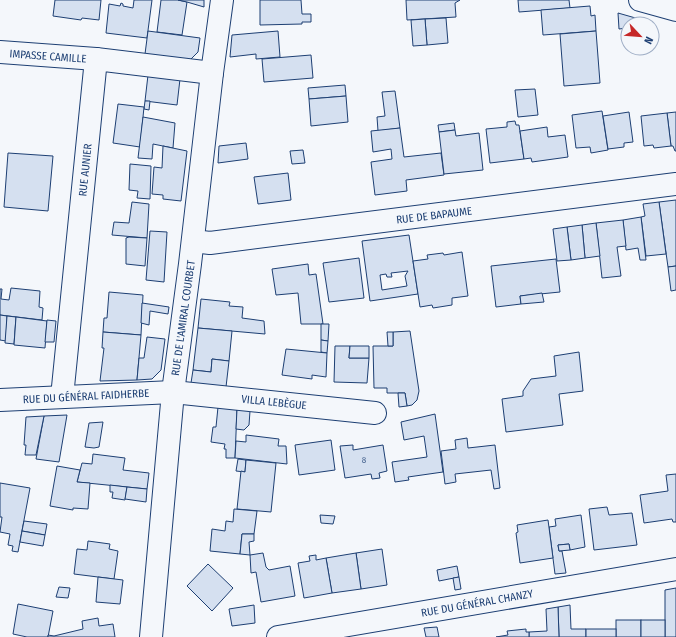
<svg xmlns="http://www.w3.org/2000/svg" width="676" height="637" font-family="'Fira Sans Condensed',sans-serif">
	<rect width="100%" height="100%" fill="#f4f7fb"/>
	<!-- building -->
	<g fill="#d5e0f0" stroke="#1d3f73" fill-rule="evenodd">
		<path d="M55 0H101L99 20 82 18 81 20 53 16Z"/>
		<path d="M134 0H152L147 38 106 33 109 4 120 6 121 3 123 4V6L133 8Z"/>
		<path d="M161 0H178L187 2 182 35 157 32Z"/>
		<path d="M178 0H204V7L187 2Z"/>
		<path d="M260 0H301L302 14H311V22H302V24L260 25Z"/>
		<path d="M406 0H460L455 3 456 17 407 20Z"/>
		<path d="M518 0H569L570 8 519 12Z"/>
		<path d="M590 6 591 16 595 15 596 31 543 35 541 10Z"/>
		<path d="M618 13 653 23V26L652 24H628V28L619 29Z"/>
		<path d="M446 18 448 43 427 45 425 19Z"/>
		<path d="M425 19 427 45 413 46 411 20Z"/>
		<path d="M148 31 200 38 198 52 190 60 145 54Z"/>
		<path d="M278 31 280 57 256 59V54L230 57 232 35Z"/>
		<path d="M596 31 600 83 564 86 560 34Z"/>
		<path d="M311 55 313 78 264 82 262 59Z"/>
		<path d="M148 75 180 79 177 105 145 101Z"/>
		<path d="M345 85 346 96 309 99 308 88Z"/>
		<path d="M535 89 538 115 518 117 515 90Z"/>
		<path d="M395 91 400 128 378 131 377 117 385 116 382 92Z"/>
		<path d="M346 96 348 122 311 126 309 99Z"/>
		<path d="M145 101H150L149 110 144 109Z"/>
		<path d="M118 104 144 107 140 147 113 143Z"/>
		<path d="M602 111 608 150 591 153 590 147 576 148 572 115Z"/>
		<path d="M629 112 633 142 624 143V147L608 149 603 116Z"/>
		<path d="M676 112V151H675L673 146H671L667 113Z"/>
		<path d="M667 113 671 146 654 148 653 145 644 146 641 116Z"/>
		<path d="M143 117 175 123 173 148 153 144 152 159 138 158Z"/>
		<path d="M515 121 516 125H519L524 159 490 163 486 129 507 127V122Z"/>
		<path d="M454 123 455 130 439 132 438 125Z"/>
		<path d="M547 127 548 137 565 135 568 157 532 162 531 158 524 159 520 131Z"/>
		<path d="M400 128 404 157 441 153 444 175 406 180 407 191 375 195 371 162 392 159 391 149 373 152 371 131Z"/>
		<path d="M455 130 456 136 479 133 483 170 444 174 439 132Z"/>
		<path d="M246 143 248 159 218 163 219 146Z"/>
		<path d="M163 146 187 151 181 201 163 199V195L152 194 154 167 162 168Z"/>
		<path d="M303 150 305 163 292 164 290 151Z"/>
		<path d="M8 153 53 156 48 211 4 207Z"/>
		<path d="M130 164 151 166 150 199 137 198 138 191 129 190Z"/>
		<path d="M288 173 291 200 258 204 254 177Z"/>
		<path d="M676 200V266L668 267 659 202Z"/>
		<path d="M132 202 149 204 147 238 112 235 114 222 129 223Z"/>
		<path d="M659 202 666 254 646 256 641 217 645 216 643 204Z"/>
		<path d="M641 217 646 260H640L638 248 626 250 623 220Z"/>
		<path d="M623 220 626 246 617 247 621 276 602 278 596 223Z"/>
		<path d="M596 223 600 256 585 258 582 225Z"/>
		<path d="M582 225 585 258 571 260 567 227Z"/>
		<path d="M567 227 571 260 557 261 553 229Z"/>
		<path d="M150 231 167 232 164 282 146 280Z"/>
		<path d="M409 235 418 294 370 301 362 241ZM408 271 405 276 407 286 382 290 380 275 386 274 387 277H392L391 273Z"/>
		<path d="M129 237 147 238 145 266 126 264V238Z"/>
		<path d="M462 252 468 296 452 298V305L433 308 432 305 420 307 413 261 428 259 427 255 443 253 444 255Z"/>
		<path d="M359 258 364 298 329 302 323 263Z"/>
		<path d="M556 259 560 292 520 296 521 304 496 307 491 266Z"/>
		<path d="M308 264 309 275 316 274 323 324H301L298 293 276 295 272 269Z"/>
		<path d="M676 266V290L671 291 668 267Z"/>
		<path d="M11 288 40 291 39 307 43 308 42 320 0 315V289H2L1 299 9 300Z"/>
		<path d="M109 292 143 295 141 335 103 332 104 318H107Z"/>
		<path d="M542 293 544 302 521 304 520 296Z"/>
		<path d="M201 299 230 302 229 306 243 307 242 318 264 321 265 334 198 328Z"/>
		<path d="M142 303 169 307 168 314 150 311 149 325 141 323Z"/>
		<path d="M0 315 7 316 6 341 0 340Z"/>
		<path d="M7 316 16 317 14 344 5 343Z"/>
		<path d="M16 317 47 321 45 348 14 345Z"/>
		<path d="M47 320 56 321 54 342H45Z"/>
		<path d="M321 324H329L328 341 321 340Z"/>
		<path d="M198 328 232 331 229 361 212 359 211 372 193 370Z"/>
		<path d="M410 331 419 391 417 400 412 405 407 406 405 393H387V388H374L373 346H393V332Z"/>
		<path d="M103 332 141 335 137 380 100 381 104 348H102Z"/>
		<path d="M387 332H393V346H388Z"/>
		<path d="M147 337 165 339 161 370 152 379 137 380 139 358H144Z"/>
		<path d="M321 340 328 341 327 353 321 352Z"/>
		<path d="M335 346H350L349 358H369L367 383 334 382Z"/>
		<path d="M350 346H369V358H349Z"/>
		<path d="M286 349 327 353 326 377 312 375V379L282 375Z"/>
		<path d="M579 352 583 391 559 394 563 425 506 432 502 399 523 396V391L531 379 556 376 554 356Z"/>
		<path d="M212 359 229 361 226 387 191 383 193 370 211 372Z"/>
		<path d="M398 393H405L407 406 399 407Z"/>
		<path d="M218 407 237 409 235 458H226V449H224L225 444 211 442 213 427H216Z"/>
		<path d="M237 409 250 411 249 425 244 430 236 429Z"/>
		<path d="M435 414 443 472 408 477 409 480 395 482 392 462 427 457 424 436 404 440 401 422Z"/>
		<path d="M67 415 59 462 36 459 44 416Z"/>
		<path d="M44 416 36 455H25L26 445H24L26 417Z"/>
		<path d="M103 422 99 447 94 448 85 447 89 423Z"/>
		<path d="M246 435 279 439 278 446H286L287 464 235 458 236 441 246 442Z"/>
		<path d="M467 438 468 448 495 445 500 488 494 489 491 470 455 474 456 482 445 484 441 451 456 449 455 440Z"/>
		<path d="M331 440 335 470 299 475 295 445Z"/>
		<path d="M353 445V450L383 445 387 471 379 473 380 478 372 479 371 474 345 478 340 446Z"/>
		<path d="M93 454 125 458 123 470 149 473 147 489 77 482 82 463 92 464Z"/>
		<path d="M238 459 246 460 245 472 236 471Z"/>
		<path d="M246 460 276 463 271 512 237 509 241 471 245 472Z"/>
		<path d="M57 466 80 470 77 482 90 483 88 509 73 508V510L50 506Z"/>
		<path d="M676 474V522H673L672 519 644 523 640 495 668 491 666 475Z"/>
		<path d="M0 483 30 488 18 552 12 551 13 546 8 545 10 534 0 532 2 517H0Z"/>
		<path d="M110 485 127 487 125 500 112 498 113 492H110Z"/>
		<path d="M127 487 147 489 146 502 125 499Z"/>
		<path d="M607 507 609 515 632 513 637 545 594 550 589 509Z"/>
		<path d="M234 509 257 511 254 534H242L240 554 210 551 212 529 225 531 226 521 233 522Z"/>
		<path d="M320 515 335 516 333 524 321 523Z"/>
		<path d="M581 515 585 547 570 550 569 544 558 545 559 551H562L566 573 555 574 549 527 556 526 555 519Z"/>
		<path d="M548 520 553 558 520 563 516 533 518 532 517 525Z"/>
		<path d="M24 521 47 524 45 535 22 531Z"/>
		<path d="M22 531 45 535 43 546 20 542Z"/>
		<path d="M242 534H254V541L249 542 250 555 240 554Z"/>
		<path d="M88 541 110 544 109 549 118 551 114 579 74 574 77 549 87 550Z"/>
		<path d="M569 544 570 550 559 551 558 545Z"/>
		<path d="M382 549 387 585 361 589 356 553Z"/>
		<path d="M263 553 266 567 269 570 290 566 295 596 261 602 256 572 251 573 250 555Z"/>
		<path d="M356 553 361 589 332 593 326 558Z"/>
		<path d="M316 555V560L326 558 332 593 304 598 298 563 310 561 309 556Z"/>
		<path d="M208 564 233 588 212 611 187 586Z"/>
		<path d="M457 566 459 577 439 581 437 570Z"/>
		<path d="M98 577 123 580 120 604 96 602Z"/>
		<path d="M459 577 461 589 455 590 453 578Z"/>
		<path d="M59 587 70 588 68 598 56 597Z"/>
		<path d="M676 588V637H665V590Z"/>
		<path d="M18 604 53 611 48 637H27L13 634Z"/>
		<path d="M254 605 255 623 232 626 229 609Z"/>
		<path d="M570 605 571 629H586V637H559L558 607Z"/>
		<path d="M558 607 559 637H529V632L547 631 546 609Z"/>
		<path d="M98 618 99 626 113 624 115 637H48V635L54 636 83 629 82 621Z"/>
		<rect x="616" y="620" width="25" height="17"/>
		<rect x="641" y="620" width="24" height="17"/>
		<path d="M437 627 439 637H426L424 628Z"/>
		<path d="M526 629V632H529V637H496L508 635 507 631Z"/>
		<rect x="586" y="629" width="30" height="8"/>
	</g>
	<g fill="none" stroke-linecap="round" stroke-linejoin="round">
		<defs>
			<g id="minor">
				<path d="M640 0 676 10"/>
				<path d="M0 52 96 59"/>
				<path d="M193 241 210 243 676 184"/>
				<path d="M62 397 96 59 212 73"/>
				<path d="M0 400 173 392 375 413"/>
				<path d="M151 637 173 392 190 264 212 73 222 0"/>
				<path d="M278 637 676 569"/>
			</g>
		</defs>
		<!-- minor casing -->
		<use href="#minor" stroke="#1d3f73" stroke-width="24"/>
		<!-- minor -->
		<use href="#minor" stroke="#f4f7fb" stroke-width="22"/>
	</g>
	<g text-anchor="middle" stroke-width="3" stroke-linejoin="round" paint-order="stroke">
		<!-- number labels -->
		<g font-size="9" fill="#4b6792">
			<text x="364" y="463">8</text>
		</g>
		<!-- street labels -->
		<g font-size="11" fill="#1d3f73" stroke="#f4f7fb">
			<text transform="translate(48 56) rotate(4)" y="4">IMPASSE CAMILLE</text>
			<text transform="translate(85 170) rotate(-84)" y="4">RUE AUNIER</text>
			<text transform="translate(434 215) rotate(-7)" y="4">RUE DE BAPAUME</text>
			<text transform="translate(183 318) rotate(-82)" y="4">RUE DE L'AMIRAL COURBET</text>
			<text transform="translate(86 396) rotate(-3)" y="4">RUE DU GÉNÉRAL FAIDHERBE</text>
			<text transform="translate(274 402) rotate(6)" y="4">VILLA LEBÈGUE</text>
			<text transform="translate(477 603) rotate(-10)" y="4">RUE DU GÉNÉRAL CHANZY</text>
		</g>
	</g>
	<!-- north arrow -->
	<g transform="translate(640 36) rotate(116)"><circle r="19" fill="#f4f7fb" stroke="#9eadc5"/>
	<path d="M0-3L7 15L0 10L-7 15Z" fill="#c62828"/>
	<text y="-6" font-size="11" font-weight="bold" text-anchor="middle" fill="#1d3f73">N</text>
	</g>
</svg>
